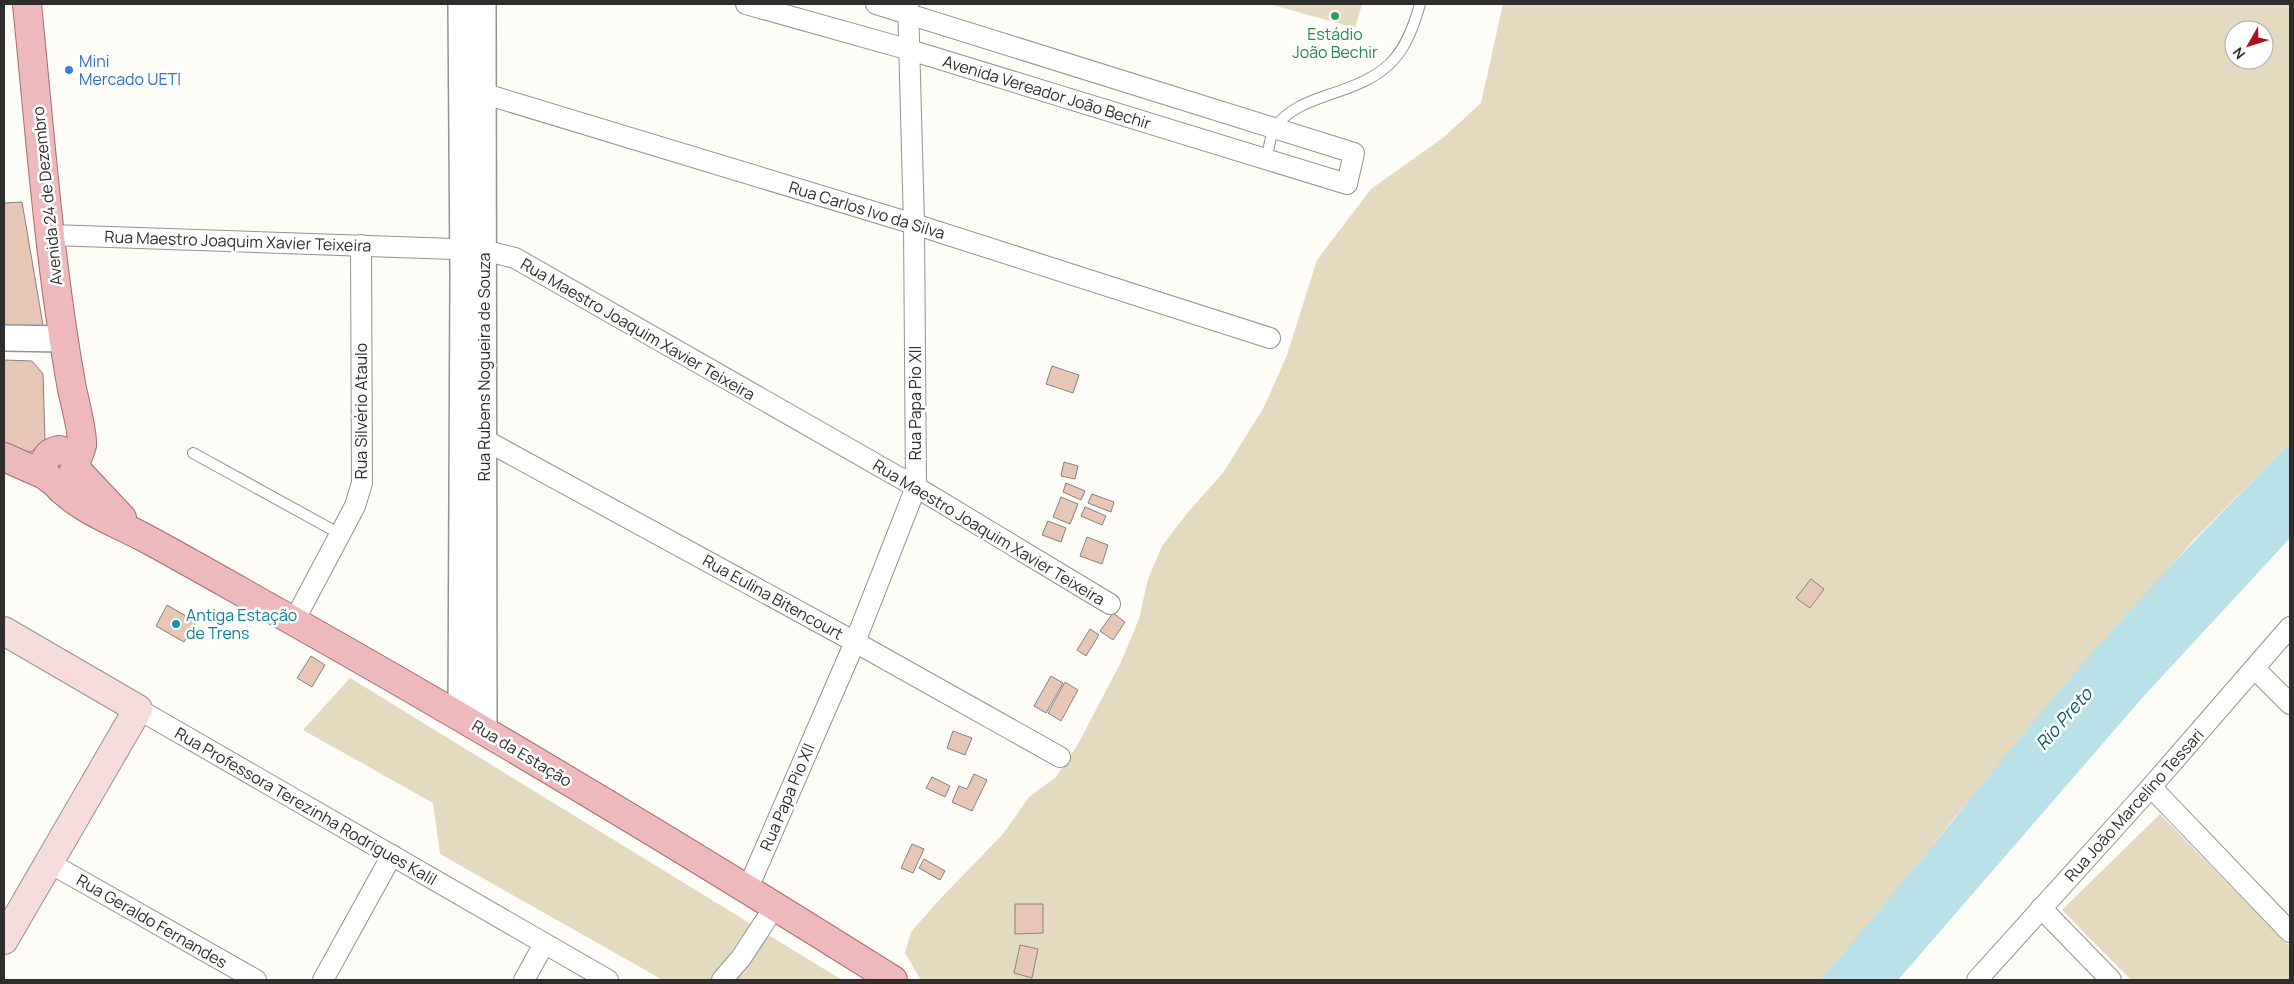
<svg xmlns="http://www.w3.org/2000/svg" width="2294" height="984" font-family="Manrope,sans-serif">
	<rect width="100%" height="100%" fill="#fdfcf7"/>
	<!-- green -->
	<g fill="#e4dac0" fill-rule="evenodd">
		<path d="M1269 4H1362L1355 28Z"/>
		<path d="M1503 4H2290V443L2192 542 1955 817 1888 902 1820 980H921L905 953 911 932 941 898 1003 834 1029 797 1056 777 1077 746 1121 662 1139 619 1148 579 1162 546 1188 512 1223 473 1264 407 1287 355 1317 260 1371 189 1444 137 1481 103ZM2234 30H2264V60H2234Z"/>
		<path d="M350 678 842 980H663L440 854 433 803 303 730Z"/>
		<path d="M2160 814 2290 947V980H2131L2062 910Z"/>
	</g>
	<!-- water -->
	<path fill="#b9e1e7" d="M2290 443V538L2143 697 1898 980H1820C1911 876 1995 765 2086 660 2151 585 2220 514 2290 443Z"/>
	<!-- building -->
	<g fill="#e6c6b5" stroke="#86827f">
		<path d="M22 202 43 325 34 331 4 332V203Z"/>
		<path d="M4 360 32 361 43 374 45 440 31 452 10 449 4 444Z"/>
		<path d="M1052 366 1079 375 1073 393 1046 384Z"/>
		<path d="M1064 462 1078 466 1075 479 1061 476Z"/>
		<path d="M1066 483 1085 491 1081 500 1063 492Z"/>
		<path d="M1092 494 1114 502 1111 512 1088 503Z"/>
		<path d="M1061 497 1078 504 1070 524 1053 517Z"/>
		<path d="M1085 507 1106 516 1102 525 1081 516Z"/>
		<path d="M1048 521 1066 528 1061 542 1042 535Z"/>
		<path d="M1087 537 1108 545 1102 564 1080 556Z"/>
		<path d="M1811 579 1824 589 1810 608 1796 598Z"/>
		<path d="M167 605 196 622 184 642 156 626Z"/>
		<path d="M1113 613 1125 622 1113 640 1100 631Z"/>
		<path d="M1090 629 1099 635 1086 656 1077 650Z"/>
		<path d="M311 656 325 665 312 687 297 678Z"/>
		<path d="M1051 676 1063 683 1046 713 1034 706Z"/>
		<path d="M1065 682 1078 690 1061 721 1048 713Z"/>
		<path d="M953 731 972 738 965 755 947 748Z"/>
		<path d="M974 774 987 780 972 811 952 802 959 786 967 789Z"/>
		<path d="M932 777 950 786 945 797 926 788Z"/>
		<path d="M912 844 924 849 913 873 901 868Z"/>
		<path d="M924 859 945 871 940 880 919 868Z"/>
		<path d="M1015 904H1043V933L1015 934Z"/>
		<path d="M1020 945 1038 949 1032 978 1014 973Z"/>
	</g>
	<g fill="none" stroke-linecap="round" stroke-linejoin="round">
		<defs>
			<g id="service">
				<path d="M1266 159C1269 150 1270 134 1276 126 1289 109 1308 102 1328 95 1384 77 1404 62 1420 4"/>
				<path d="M193 453 340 534"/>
			</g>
			<g id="minor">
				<path d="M746 4 910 50 1347 184 1354 153 876 4"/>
				<path d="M469 92 482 93 914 224 1270 338"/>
				<path d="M51 235 483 250 515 258 916 487 1110 604"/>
				<path d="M472 436 485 440 855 642 1060 757"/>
				<path d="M294 621 355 506 362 483 361 245"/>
				<path d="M2255 669 2290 704"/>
				<path d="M138 709 608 980"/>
				<path d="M2151 787 2290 932"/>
				<path d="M48 862 256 980"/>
				<path d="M748 888 855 642 916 487 914 224 908 4"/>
				<path d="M2041 908 2111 980"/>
				<path d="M323 980 392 855"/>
				<path d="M524 980 544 944"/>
				<path d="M722 980 741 958 775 906"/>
				<path d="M1977 980 2151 787 2290 627"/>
			</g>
			<g id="tertiary">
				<path d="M461 4 463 274 461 717"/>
				<path d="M483 4 484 730"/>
				<path d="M4 338 63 339"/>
			</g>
			<path id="secondary" d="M4 631 138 709 4 940"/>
			<g id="primary">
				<path d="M27 4C40 132 49 262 72 389 75 403 83 432 82 445 81 451 77 457 76 463 71 496 37 481 45 461 47 454 53 451 59 450L70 453 76 463"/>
				<path d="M4 457 47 476"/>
				<path d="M76 469 122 518"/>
				<path d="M54 482C78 509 113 521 145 538 195 565 245 594 295 622 497 736 696 856 893 980"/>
			</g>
		</defs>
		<!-- service casing -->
		<use href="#service" stroke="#94928e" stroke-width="12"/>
		<!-- minor casing -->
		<use href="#minor" stroke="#94928e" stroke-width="22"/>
		<!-- tertiary casing -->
		<use href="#tertiary" stroke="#94928e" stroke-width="28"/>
		<!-- secondary casing -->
		<use href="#secondary" stroke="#94928e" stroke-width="30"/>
		<!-- primary casing -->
		<use href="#primary" stroke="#a46a6e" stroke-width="30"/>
		<!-- service -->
		<use href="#service" stroke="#fff" stroke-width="10"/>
		<!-- minor -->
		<use href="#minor" stroke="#fff" stroke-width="20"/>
		<!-- tertiary -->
		<use href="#tertiary" stroke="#fff" stroke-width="25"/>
		<!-- secondary -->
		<use href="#secondary" stroke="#f7dcde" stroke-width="28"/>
		<!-- primary -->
		<use href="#primary" stroke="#eeb9bd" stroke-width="28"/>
	</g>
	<!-- markers -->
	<circle fill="#2e9e5b" stroke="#fff" stroke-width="2" cx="1335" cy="16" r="5"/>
	<circle fill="#3f7fe0" stroke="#fff" stroke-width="2" cx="69" cy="70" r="5"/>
	<circle fill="#0f9aa8" stroke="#fff" stroke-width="2" cx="176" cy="624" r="5"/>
	<g text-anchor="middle" stroke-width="5" stroke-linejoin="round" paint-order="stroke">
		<!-- leisure labels -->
		<g font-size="16" fill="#27864d" stroke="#fff">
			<text x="1335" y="40">Estádio<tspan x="1335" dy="18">João Bechir</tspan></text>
		</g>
		<!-- shop labels -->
		<g font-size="16" fill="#366cbe" stroke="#fff" text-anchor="start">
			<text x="79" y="67">Mini<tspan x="79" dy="18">Mercado UETI</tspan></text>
		</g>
		<!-- street labels -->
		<g font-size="16" fill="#2f2e2d" stroke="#fff">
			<text transform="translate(1047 92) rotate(17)" y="6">Avenida Vereador João Bechir</text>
			<text transform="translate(47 196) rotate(-96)" y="6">Avenida 24 de Dezembro</text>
			<text transform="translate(867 210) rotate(17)" y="6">Rua Carlos Ivo da Silva</text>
			<text transform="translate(238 241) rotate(2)" y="6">Rua Maestro Joaquim Xavier Teixeira</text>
			<text transform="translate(638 329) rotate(30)" y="6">Rua Maestro Joaquim Xavier Teixeira</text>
			<text transform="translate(484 367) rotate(-90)" y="6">Rua Rubens Nogueira de Souza</text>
			<text transform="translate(915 403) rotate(-90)" y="6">Rua Papa Pio XII</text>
			<text transform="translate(361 411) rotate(-90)" y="6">Rua Silvério Ataulo</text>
			<text transform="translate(989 532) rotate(31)" y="6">Rua Maestro Joaquim Xavier Teixeira</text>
			<text transform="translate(773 597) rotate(29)" y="6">Rua Eulina Bitencourt</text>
			<text transform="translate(522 753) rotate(31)" y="6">Rua da Estação</text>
			<text transform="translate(787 797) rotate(-67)" y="6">Rua Papa Pio XII</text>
			<text transform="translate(2134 805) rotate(-48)" y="6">Rua João Marcelino Tessari</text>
			<text transform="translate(306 806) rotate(30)" y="6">Rua Professora Terezinha Rodrigues Kalil</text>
			<text transform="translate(152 921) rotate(30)" y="6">Rua Geraldo Fernandes</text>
		</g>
		<!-- culture labels -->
		<g font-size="16" fill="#0d838f" stroke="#fff" text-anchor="start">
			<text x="186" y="621">Antiga Estação<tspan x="186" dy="18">de Trens</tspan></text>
		</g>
		<!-- water labels -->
		<g font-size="18" font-style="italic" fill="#035a64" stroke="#fff">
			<text transform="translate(2064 719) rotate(-49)" y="6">Rio Preto</text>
		</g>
	</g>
	<!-- border -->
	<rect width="2294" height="984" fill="none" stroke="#2f2e2d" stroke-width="10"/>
	<!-- north arrow -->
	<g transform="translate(2249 45) rotate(231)"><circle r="24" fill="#ffffff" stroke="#acabab"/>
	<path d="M0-4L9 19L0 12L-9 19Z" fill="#a81220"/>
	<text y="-8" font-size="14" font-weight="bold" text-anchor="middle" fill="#2f2e2d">N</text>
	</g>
</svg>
